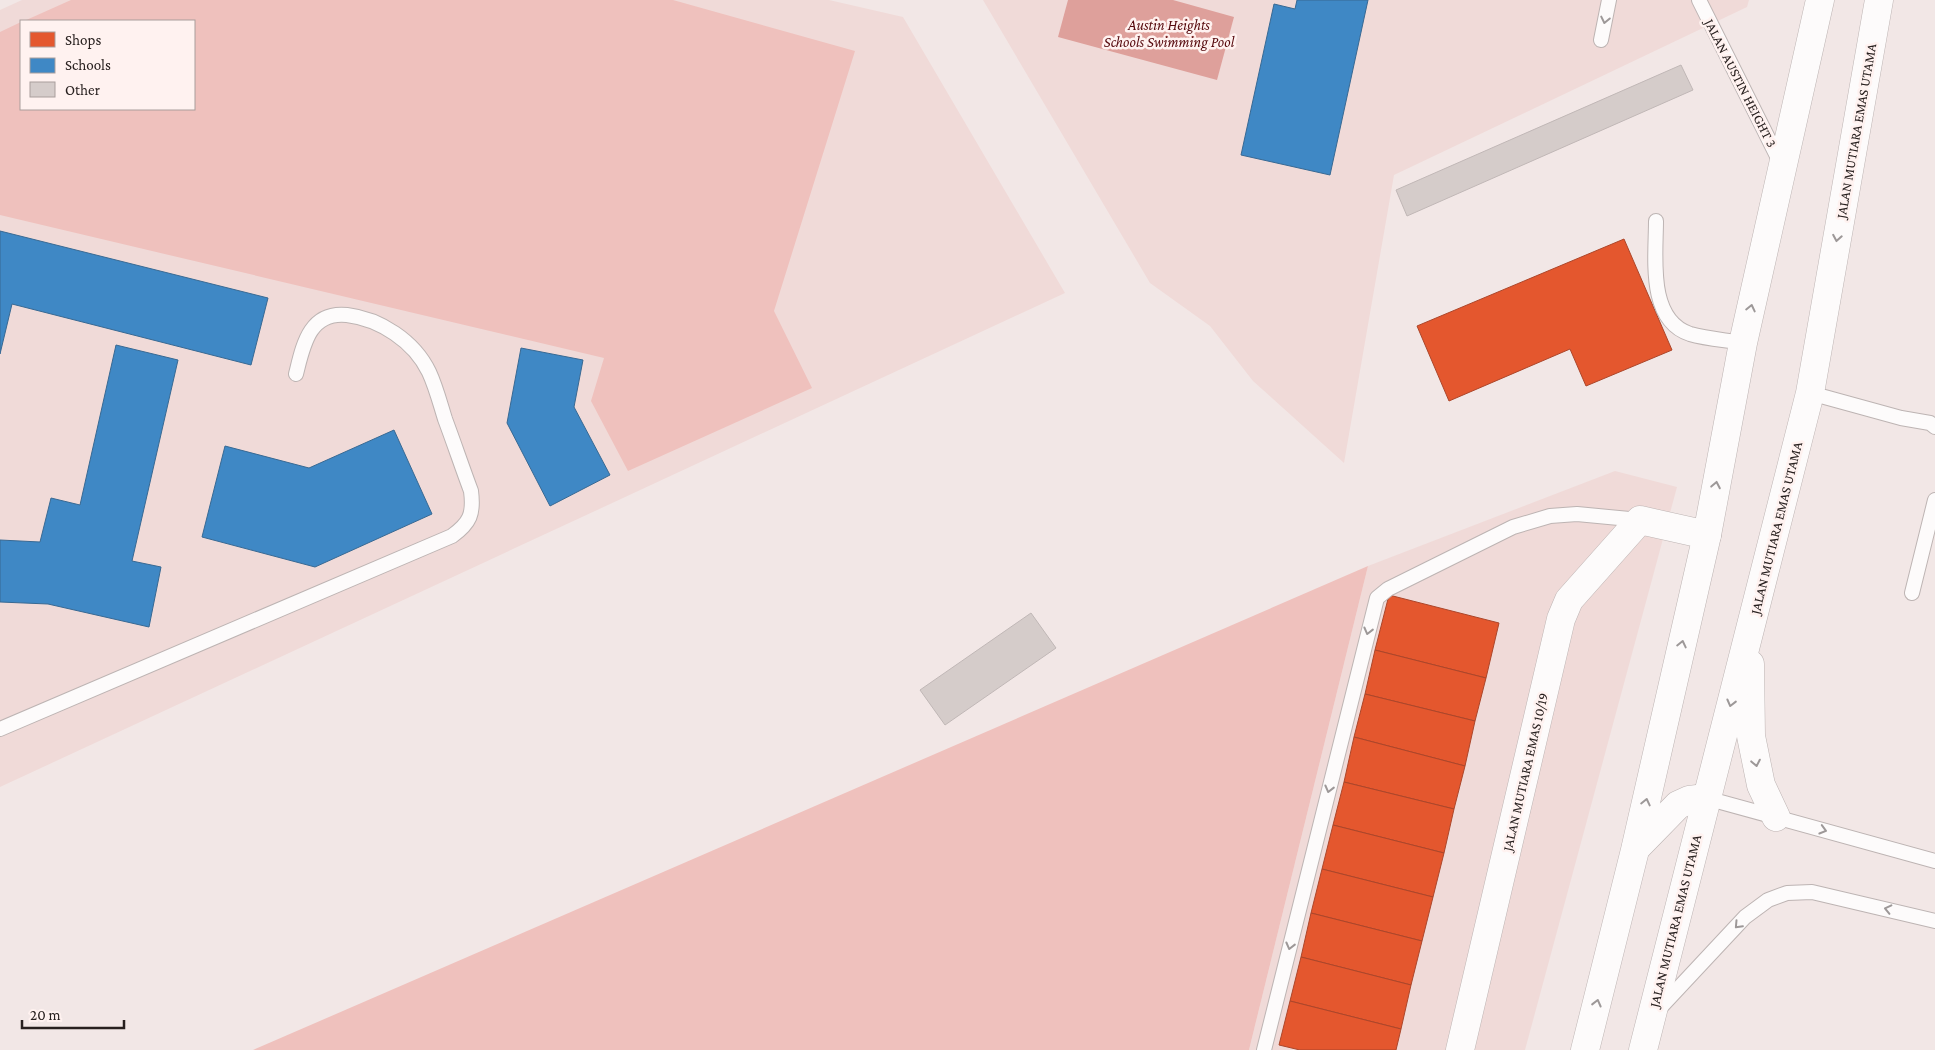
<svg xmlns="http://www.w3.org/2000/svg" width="1935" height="1050" font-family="'Crimson Pro',serif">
	<rect width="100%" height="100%" fill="#f2e7e6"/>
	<!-- built -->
	<g fill="#f0dad8" fill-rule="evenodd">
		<path d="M22 0H829L903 17 1065 293 0 787V10ZM21 21H194V109H21Z"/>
		<path d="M983 0H1749L1747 7 1394 175 1344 463 1253 381 1210 326 1150 283Z"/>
		<path d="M1615 471 1677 487 1525 1050H1249L1368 566Z"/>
	</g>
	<!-- green -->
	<g fill="#efc1bd">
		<path d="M71 0H673L855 51 774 311 812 388 628 471 591 401 604 358 0 215V32L21 22V109H194V21H24Z"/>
		<path d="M1368 566 1249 1050H253Z"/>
	</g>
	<!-- water -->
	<path fill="#dea09b" d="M1068 0H1173L1234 17 1217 80 1058 37Z"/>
	<!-- shops -->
	<g fill="#e4572e" stroke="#ac462a">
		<path d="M1624 239 1672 350 1586 386 1570 349 1449 401 1417 326Z"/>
		<path d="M1389 595 1499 623 1486 678 1375 650Z"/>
		<path d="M1375 650 1486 678 1475 721 1365 694Z"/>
		<path d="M1365 694 1475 721 1465 766 1354 737Z"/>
		<path d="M1354 737 1465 766 1454 809 1344 782Z"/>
		<path d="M1344 782 1454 809 1444 853 1333 825Z"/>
		<path d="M1333 825 1444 853 1433 897 1322 869Z"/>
		<path d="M1322 869 1433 897 1422 941 1311 913Z"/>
		<path d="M1311 913 1422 941 1411 985 1301 957Z"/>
		<path d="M1301 957 1411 985 1401 1029 1290 1001Z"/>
		<path d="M1290 1001 1401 1029 1396 1050H1300L1279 1045Z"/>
	</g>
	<!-- schools -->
	<g fill="#3f88c5" stroke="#386993">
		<path d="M1297 0H1368L1330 175 1241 155 1274 4 1295 9Z"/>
		<path d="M0 231 268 298 251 365 12 304 0 354Z"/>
		<path d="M116 345 178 360 132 561 161 567 149 627 48 604 0 602V540L40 542 51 498 80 505Z"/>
		<path d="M521 348 583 360 574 407 610 475 550 506 507 423Z"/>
		<path d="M394 430 432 514 315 567 202 537 225 446 309 468Z"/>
	</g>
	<!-- building -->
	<g fill="#d5ccca" stroke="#c0b7b6">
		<path d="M1681 65 1693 90 1407 216 1396 190Z"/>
		<path d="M1031 613 1056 648 945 725 920 690Z"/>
	</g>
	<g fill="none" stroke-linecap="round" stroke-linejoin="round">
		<defs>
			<g id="service">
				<path d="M1699 0 1781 164"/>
				<path d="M1601 40 1609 0"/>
				<path d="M1656 221C1656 256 1647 320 1690 334 1707 339 1726 340 1743 343"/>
				<path d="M1810 393 1901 418 1930 423 1935 427"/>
				<path d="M1912 593 1935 500"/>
				<path d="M0 729 452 536C470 523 474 514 471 491 462 467 454 443 445 419 440 403 436 387 429 372 414 341 380 319 347 315 309 311 303 346 296 374"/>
				<path d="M1706 798 1935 861"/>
				<path d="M1659 1009 1745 917 1768 900 1787 893 1812 892 1935 921"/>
				<path d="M1264 1050 1377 598 1388 589 1513 527 1550 516 1577 514 1640 520"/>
			</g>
			<path id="minor" d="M1460 1050 1561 619 1569 600 1640 520 1707 535"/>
			<g id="primary">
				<path d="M1750 664 1751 736 1761 785 1776 817"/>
				<path d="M1636 848 1678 805 1689 800 1706 798"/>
				<path d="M1585 1050 1635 850 1707 535 1743 343 1820 0"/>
				<path d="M1643 1050 1810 393 1879 0"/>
			</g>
		</defs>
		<!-- service casing -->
		<use href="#service" stroke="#bdb4b3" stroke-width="16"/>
		<!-- minor casing -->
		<use href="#minor" stroke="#bdb4b3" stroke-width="29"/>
		<!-- primary casing -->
		<use href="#primary" stroke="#bdb4b3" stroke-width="29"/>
		<!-- service -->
		<use href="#service" stroke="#fdfbfb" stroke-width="14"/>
		<!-- minor -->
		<use href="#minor" stroke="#fdfbfb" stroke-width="28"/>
		<!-- primary -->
		<use href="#primary" stroke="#fdfbfb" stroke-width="28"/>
	</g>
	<!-- one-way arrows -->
	<defs><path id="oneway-chevron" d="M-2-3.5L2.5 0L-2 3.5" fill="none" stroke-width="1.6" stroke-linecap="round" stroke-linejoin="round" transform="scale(1.25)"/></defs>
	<g stroke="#9d9898">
		<use href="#oneway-chevron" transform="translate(1605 20) rotate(102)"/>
		<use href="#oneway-chevron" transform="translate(1837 238) rotate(100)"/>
		<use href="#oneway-chevron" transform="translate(1751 308) rotate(-77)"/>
		<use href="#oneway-chevron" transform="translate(1716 485) rotate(-79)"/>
		<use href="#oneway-chevron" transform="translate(1368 631) rotate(104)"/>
		<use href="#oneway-chevron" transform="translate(1682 644) rotate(-77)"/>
		<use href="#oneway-chevron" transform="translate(1731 703) rotate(104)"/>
		<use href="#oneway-chevron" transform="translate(1756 763) rotate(79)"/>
		<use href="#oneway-chevron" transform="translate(1329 789) rotate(104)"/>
		<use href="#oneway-chevron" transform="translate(1646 802) rotate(-77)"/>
		<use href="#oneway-chevron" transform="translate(1823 830) rotate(16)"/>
		<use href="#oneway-chevron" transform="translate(1888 909) rotate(-167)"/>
		<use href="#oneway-chevron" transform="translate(1738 925) rotate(133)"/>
		<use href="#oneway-chevron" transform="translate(1290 946) rotate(104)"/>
		<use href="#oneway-chevron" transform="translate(1597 1003) rotate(-76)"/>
	</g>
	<g text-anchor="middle" stroke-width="5" stroke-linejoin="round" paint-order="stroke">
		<!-- street labels -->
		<g font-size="14" fill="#28201f" stroke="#fff2f0">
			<text transform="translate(1741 83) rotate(63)" y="5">JALAN AUSTIN HEIGHT 3</text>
			<text transform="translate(1856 131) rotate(-80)" y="5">JALAN MUTIARA EMAS UTAMA</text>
			<text transform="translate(1776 528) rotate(-76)" y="5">JALAN MUTIARA EMAS UTAMA</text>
			<text transform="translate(1525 772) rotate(-77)" y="5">JALAN MUTIARA EMAS 10/19</text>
			<text transform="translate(1675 921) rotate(-76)" y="5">JALAN MUTIARA EMAS UTAMA</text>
		</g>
		<!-- water labels -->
		<g font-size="15" font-style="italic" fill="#56090d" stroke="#fff2f0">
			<text x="1169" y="30">Austin Heights<tspan x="1169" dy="17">Schools Swimming Pool</tspan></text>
		</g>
	</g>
	<!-- legend -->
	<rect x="20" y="20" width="175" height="90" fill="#fff2f0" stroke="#a99e9c"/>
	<rect x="30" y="32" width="25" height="15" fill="#e4572e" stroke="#a99e9c"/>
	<text x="65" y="45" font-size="15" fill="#28201f">Shops</text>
	<rect x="30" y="58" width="25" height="15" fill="#3f88c5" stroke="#a99e9c"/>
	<text x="65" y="70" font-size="15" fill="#28201f">Schools</text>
	<rect x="30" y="82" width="25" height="15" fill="#d5ccca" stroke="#a99e9c"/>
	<text x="65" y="95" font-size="15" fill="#28201f">Other</text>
	<!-- scale -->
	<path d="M22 1020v8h102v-8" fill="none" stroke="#28201f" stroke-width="2.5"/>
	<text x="30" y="1020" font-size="15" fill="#28201f" stroke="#fff2f0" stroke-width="4" paint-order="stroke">20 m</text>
</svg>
